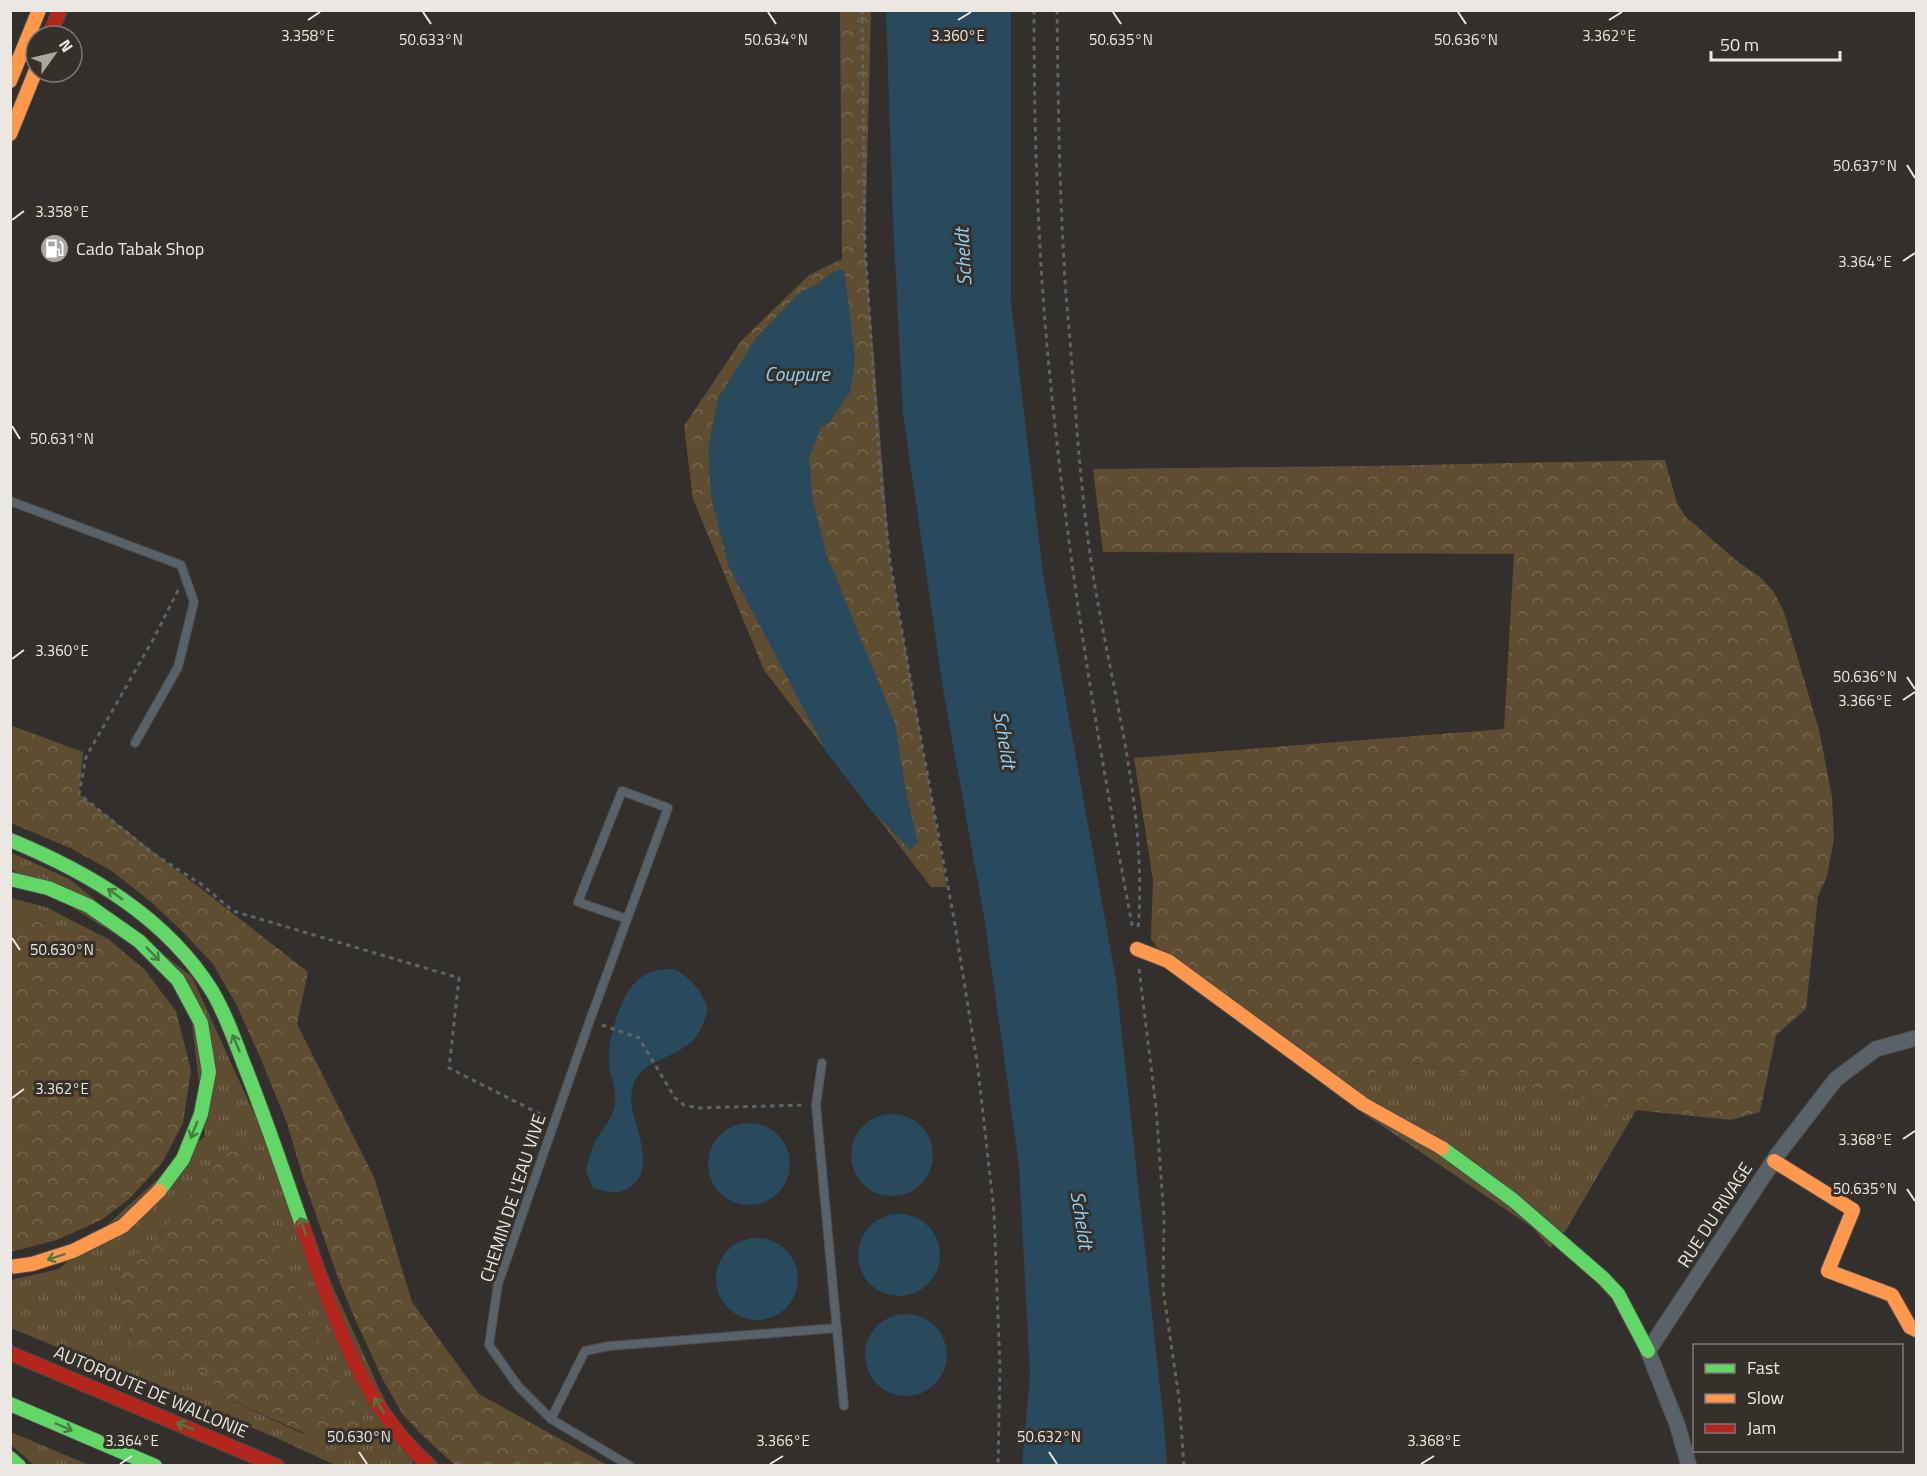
<svg xmlns="http://www.w3.org/2000/svg" width="1927" height="1476" font-family="'Titillium Web',sans-serif">
	<defs>
		<pattern id="grass-tufts" width="24" height="20" patternUnits="userSpaceOnUse" patternTransform="scale(1.5)"><rect width="24" height="20" fill="#5f4d31"/><path d="M3 7l-1-3M5 7V3M7 7l1-3M15 17l-1-3M17 17v-4M19 17l1-3" fill="none" stroke="#76674f"/></pattern>
		<pattern id="forest-crowns" width="20" height="18" patternUnits="userSpaceOnUse" patternTransform="scale(1.5)"><rect width="20" height="18" fill="#5f4d31"/><path d="M2 6a3 3 0 1 1 6 0M12 15a3 3 0 1 1 6 0" fill="none" stroke="#76674f"/></pattern>
	</defs>
	<rect width="100%" height="100%" fill="#322f2c"/>
	<!-- grass -->
	<g fill="url(#grass-tufts)" fill-rule="evenodd">
		<path d="M10 852 69 879 192 977 414 1465H335L272 1436 11 1328V1280L59 1269 205 1136 187 979 11 869ZM243 1142 309 1328 367 1435 301 1433 221 1396 209 1373 169 1365 138 1363 117 1285 122 1266 159 1236 192 1192 221 1158Z"/>
		<path d="M11 898 46 907 108 939 68 931 11 912Z"/>
		<path d="M1406 1061 1636 1110 1566 1230 1550 1248 1533 1228 1338 1096 1347 1085Z"/>
		<path d="M11 1432 89 1465H34L11 1445Z"/>
	</g>
	<!-- forest -->
	<g fill="url(#forest-crowns)">
		<path d="M840 11H871L865 247 890 561 947 887H931L764 670 693 499 684 426 741 341 809 275 842 259Z"/>
		<path d="M1665 460 1677 503 1685 516 1738 562 1760 577 1774 592 1784 612 1819 730 1832 797 1834 838 1827 877 1818 896 1806 1009 1776 1035 1760 1112 1731 1120 1636 1110 1406 1061 1347 1085 1165 959 1151 939 1153 880 1134 758 1504 729 1514 554 1103 552 1093 469 1370 466Z"/>
		<path d="M10 725 83 752 79 794 308 972 297 1024 374 1177 412 1302 479 1394 607 1465H455L421 1434 403 1415 383 1380 354 1317 338 1278 303 1178 287 1123 260 1057 236 1004 213 964 182 931 151 902 112 871 70 848 11 823Z"/>
		<path d="M10 912 68 931 108 939 144 969 176 1011 191 1070 183 1123 162 1163 129 1199 101 1220 57 1240 11 1252Z"/>
		<path d="M243 1141 309 1328 367 1435 365 1445 345 1451 221 1396 208 1373 169 1365 138 1363 117 1285 122 1266 159 1236 192 1192 221 1158Z"/>
	</g>
	<!-- water -->
	<g fill="#29495d">
		<path d="M886 11H1011V302L1043 574 1116 980 1164 1425 1167 1465H1022L1030 1376 1019 1165 985 922 944 695 903 414 893 221Z"/>
		<path d="M844 269 855 357 851 391 830 422 821 427 809 457 813 501 826 553 895 723 906 792 918 843 910 850 871 810 827 753 729 567 711 498 708 450 718 398 756 338 798 294 817 284 831 273Z"/>
		<path d="M675 969C693 981 701 989 708 1010 704 1022 701 1033 691 1042 672 1060 638 1060 632 1089 625 1119 661 1161 632 1186 621 1195 606 1193 593 1188L586 1171C588 1161 591 1150 596 1140 603 1128 613 1118 615 1104 617 1090 610 1077 609 1063 607 1040 621 992 640 978 651 970 662 969 675 969Z"/>
		<circle cx="892" cy="1155" r="41"/>
		<circle cx="749" cy="1164" r="41"/>
		<circle cx="899" cy="1255" r="41"/>
		<circle cx="757" cy="1279" r="41"/>
		<circle cx="906" cy="1355" r="41"/>
	</g>
	<g fill="none" stroke-linecap="round" stroke-linejoin="round">
		<defs>
			<g id="lane">
				<path d="M10 501 181 565 194 602 178 667 135 743"/>
				<path d="M627 919 578 902 622 791 668 808 590 1020 498 1284 489 1345 518 1386 551 1419 630 1466"/>
				<path d="M822 1063 816 1105 844 1406"/>
				<path d="M551 1419 585 1351 609 1346 837 1328"/>
			</g>
			<path id="street" d="M1689 1466 1677 1424 1648 1351 1778 1154 1836 1079 1876 1049 1916 1038"/>
			<g id="fast">
				<path d="M10 840C88 872 166 917 212 991 225 1013 234 1038 243 1062 265 1116 283 1171 302 1225"/>
				<path d="M10 879 48 888 89 906 139 941 178 980 201 1023 209 1072 201 1114 183 1159 159 1191"/>
				<path d="M1442 1148 1513 1200 1603 1278 1618 1294 1648 1351"/>
				<path d="M10 1404 155 1466"/>
				<path d="M10 1458 19 1466"/>
			</g>
			<g id="slow">
				<path d="M10 81 39 10"/>
				<path d="M10 134 36 70"/>
				<path d="M1137 949 1168 961 1363 1104 1442 1148"/>
				<path d="M1774 1161 1853 1210 1828 1271 1892 1295 1910 1327 1916 1330"/>
				<path d="M10 1267 32 1264 73 1251 123 1226 159 1191"/>
			</g>
			<g id="jam">
				<path d="M49 36 60 10"/>
				<path d="M302 1225C332 1310 360 1406 430 1466"/>
				<path d="M10 1353 277 1466"/>
			</g>
		</defs>
		<!-- lane casing -->
		<use href="#lane" stroke="#4f4c4a" stroke-width="10"/>
		<!-- street casing -->
		<use href="#street" stroke="#4f4c4a" stroke-width="17"/>
		<!-- fast casing -->
		<use href="#fast" stroke="#4f4c4a" stroke-width="16"/>
		<!-- slow casing -->
		<use href="#slow" stroke="#4f4c4a" stroke-width="16"/>
		<!-- jam casing -->
		<use href="#jam" stroke="#4f4c4a" stroke-width="16"/>
		<!-- path -->
		<g stroke="#5e6467" stroke-width="3" stroke-dasharray="4.5 4.5" stroke-linecap="butt">
			<path d="M862 10 865 247 879 457 890 561 914 701 955 925 978 1069 994 1212 1000 1368 998 1466"/>
			<path d="M1034 10C1034 136 1038 262 1051 387 1069 569 1099 750 1133 930"/>
			<path d="M1057 10C1058 94 1059 178 1064 261 1065 292 1069 323 1071 354 1076 416 1080 478 1088 539 1104 668 1149 799 1138 930"/>
			<path d="M178 590 155 636 86 757 79 794 155 855 201 884 233 911 459 978 449 1068 544 1116"/>
			<path d="M1139 969 1156 1107 1164 1217 1163 1289 1179 1398 1184 1466"/>
			<path d="M602 1025 639 1038 675 1098 684 1105 698 1108 805 1105"/>
		</g>
		<!-- lane -->
		<use href="#lane" stroke="#586268" stroke-width="8"/>
		<!-- street -->
		<use href="#street" stroke="#586268" stroke-width="15"/>
		<!-- fast -->
		<use href="#fast" stroke="#63d668" stroke-width="14"/>
		<!-- slow -->
		<use href="#slow" stroke="#ff974d" stroke-width="14"/>
		<!-- jam -->
		<use href="#jam" stroke="#b3261e" stroke-width="14"/>
	</g>
	<!-- one-way arrows -->
	<defs><path id="oneway-shaft" d="M-6 0H5M1.5-3L5.5 0L1.5 3" fill="none" stroke-width="1.6" stroke-linecap="round" stroke-linejoin="round" transform="scale(1.5)"/></defs>
	<g stroke="#4a7b45">
		<use href="#oneway-shaft" transform="translate(115 894) rotate(-144)"/>
		<use href="#oneway-shaft" transform="translate(153 954) rotate(45)"/>
		<use href="#oneway-shaft" transform="translate(236 1043) rotate(-113)"/>
		<use href="#oneway-shaft" transform="translate(194 1130) rotate(112)"/>
		<use href="#oneway-shaft" transform="translate(303 1226) rotate(-109)"/>
		<use href="#oneway-shaft" transform="translate(56 1257) rotate(162)"/>
		<use href="#oneway-shaft" transform="translate(379 1405) rotate(-121)"/>
		<use href="#oneway-shaft" transform="translate(185 1426) rotate(-157)"/>
		<use href="#oneway-shaft" transform="translate(64 1427) rotate(23)"/>
	</g>
	<!-- ticks -->
	<path fill="none" stroke="#ebe7e3" stroke-width="2" d="M423 12 431 24M768 12 776 24M1113 12 1121 24M1458 12 1466 24M308 20 320 12M958 20 971 12M1609 20 1622 12M1907 165 1915 178M12 220 24 211M1903 261 1915 253M12 426 20 439M12 659 24 650M1907 677 1915 689M1903 700 1915 692M12 938 20 950M12 1098 24 1089M1903 1139 1915 1131M1907 1189 1915 1201M359 1452 367 1464M1049 1452 1057 1464M120 1464 132 1456M770 1464 783 1456M1421 1464 1434 1456"/>
	<!-- icons -->
	<defs>
		<symbol id="fuel-disc" viewBox="-11 -11 22 22"><circle r="9.5" fill="#aaa7a3" stroke="#353029"/><path d="M-5.5-6h7V0h2V4h1.3V-2.5L3-4.5l.8-.8L6-3V5H2.5V1h-1V6h-7ZM-4.2-4.7v3.2H.2V-4.7Z" fill="#fff"/></symbol>
	</defs>
	<g fill-rule="evenodd">
		<use href="#fuel-disc" x="38" y="232" width="33" height="33"/>
	</g>
	<g text-anchor="middle" stroke-width="6" stroke-linejoin="round" paint-order="stroke">
		<!-- poi labels -->
		<g font-size="18" fill="#ebe7e3" stroke="#353029" text-anchor="start">
			<text x="76" y="255">Cado Tabak Shop</text>
		</g>
		<!-- street labels -->
		<g font-size="18" fill="#ebe7e3" stroke="#353029">
			<text transform="translate(513 1198) rotate(-72)" y="6">CHEMIN DE L'EAU VIVE</text>
			<text transform="translate(1715 1215) rotate(-57)" y="6">RUE DU RIVAGE</text>
			<text transform="translate(151 1392) rotate(23)" y="6">AUTOROUTE DE WALLONIE</text>
		</g>
		<!-- water labels -->
		<g font-size="20" font-style="italic" fill="#91cff9" stroke="#353029">
			<text transform="translate(963 257) rotate(-93)" y="7">Scheldt</text>
			<text x="797" y="381">Coupure</text>
			<text transform="translate(1005 740) rotate(81)" y="7">Scheldt</text>
			<text transform="translate(1082 1220) rotate(81)" y="7">Scheldt</text>
		</g>
	</g>
	<g font-size="15" text-anchor="middle" fill="#ebe7e3" stroke="#353029" stroke-width="6" stroke-linejoin="round" paint-order="stroke">
		<text x="308" y="41">3.358°E</text>
		<text x="958" y="41">3.360°E</text>
		<text x="1609" y="41">3.362°E</text>
		<text x="431" y="45">50.633°N</text>
		<text x="776" y="45">50.634°N</text>
		<text x="1121" y="45">50.635°N</text>
		<text x="1466" y="45">50.636°N</text>
		<text x="1865" y="171">50.637°N</text>
		<text x="62" y="217">3.358°E</text>
		<text x="1865" y="267">3.364°E</text>
		<text x="62" y="444">50.631°N</text>
		<text x="62" y="656">3.360°E</text>
		<text x="1865" y="682">50.636°N</text>
		<text x="1865" y="706">3.366°E</text>
		<text x="62" y="955">50.630°N</text>
		<text x="62" y="1094">3.362°E</text>
		<text x="1865" y="1145">3.368°E</text>
		<text x="1865" y="1194">50.635°N</text>
		<text x="359" y="1442">50.630°N</text>
		<text x="1049" y="1442">50.632°N</text>
		<text x="132" y="1446">3.364°E</text>
		<text x="783" y="1446">3.366°E</text>
		<text x="1434" y="1446">3.368°E</text>
	</g>
	<!-- border -->
	<rect width="1927" height="1476" fill="none" stroke="#ebe7e3" stroke-width="24"/>
	<!-- legend -->
	<rect x="1693" y="1344" width="210" height="108" fill="#353029" stroke="#7e7973" stroke-width="1.5"/>
	<rect x="1705" y="1364" width="30" height="9" fill="#63d668" stroke="#7e7973" stroke-width="1.5"/>
	<text x="1747" y="1374" font-size="18" fill="#ebe7e3">Fast</text>
	<rect x="1705" y="1394" width="30" height="9" fill="#ff974d" stroke="#7e7973" stroke-width="1.5"/>
	<text x="1747" y="1404" font-size="18" fill="#ebe7e3">Slow</text>
	<rect x="1705" y="1424" width="30" height="9" fill="#b3261e" stroke="#7e7973" stroke-width="1.5"/>
	<text x="1747" y="1434" font-size="18" fill="#ebe7e3">Jam</text>
	<!-- north arrow -->
	<g transform="translate(54 54) rotate(56)"><circle r="28" fill="#353029" stroke="#7e7973" stroke-width="1.5"/>
	<path d="M0-4.5L10 22L0 15L-10 22Z" fill="#aaa7a3"/>
	<text y="-9" font-size="16" font-weight="bold" text-anchor="middle" fill="#ebe7e3">N</text>
	</g>
	<!-- scale -->
	<path d="M1711 51v9h129v-9" fill="none" stroke="#ebe7e3" stroke-width="3"/>
	<text x="1720" y="51" font-size="18" fill="#ebe7e3" stroke="#353029" stroke-width="4.5" paint-order="stroke">50 m</text>
</svg>
